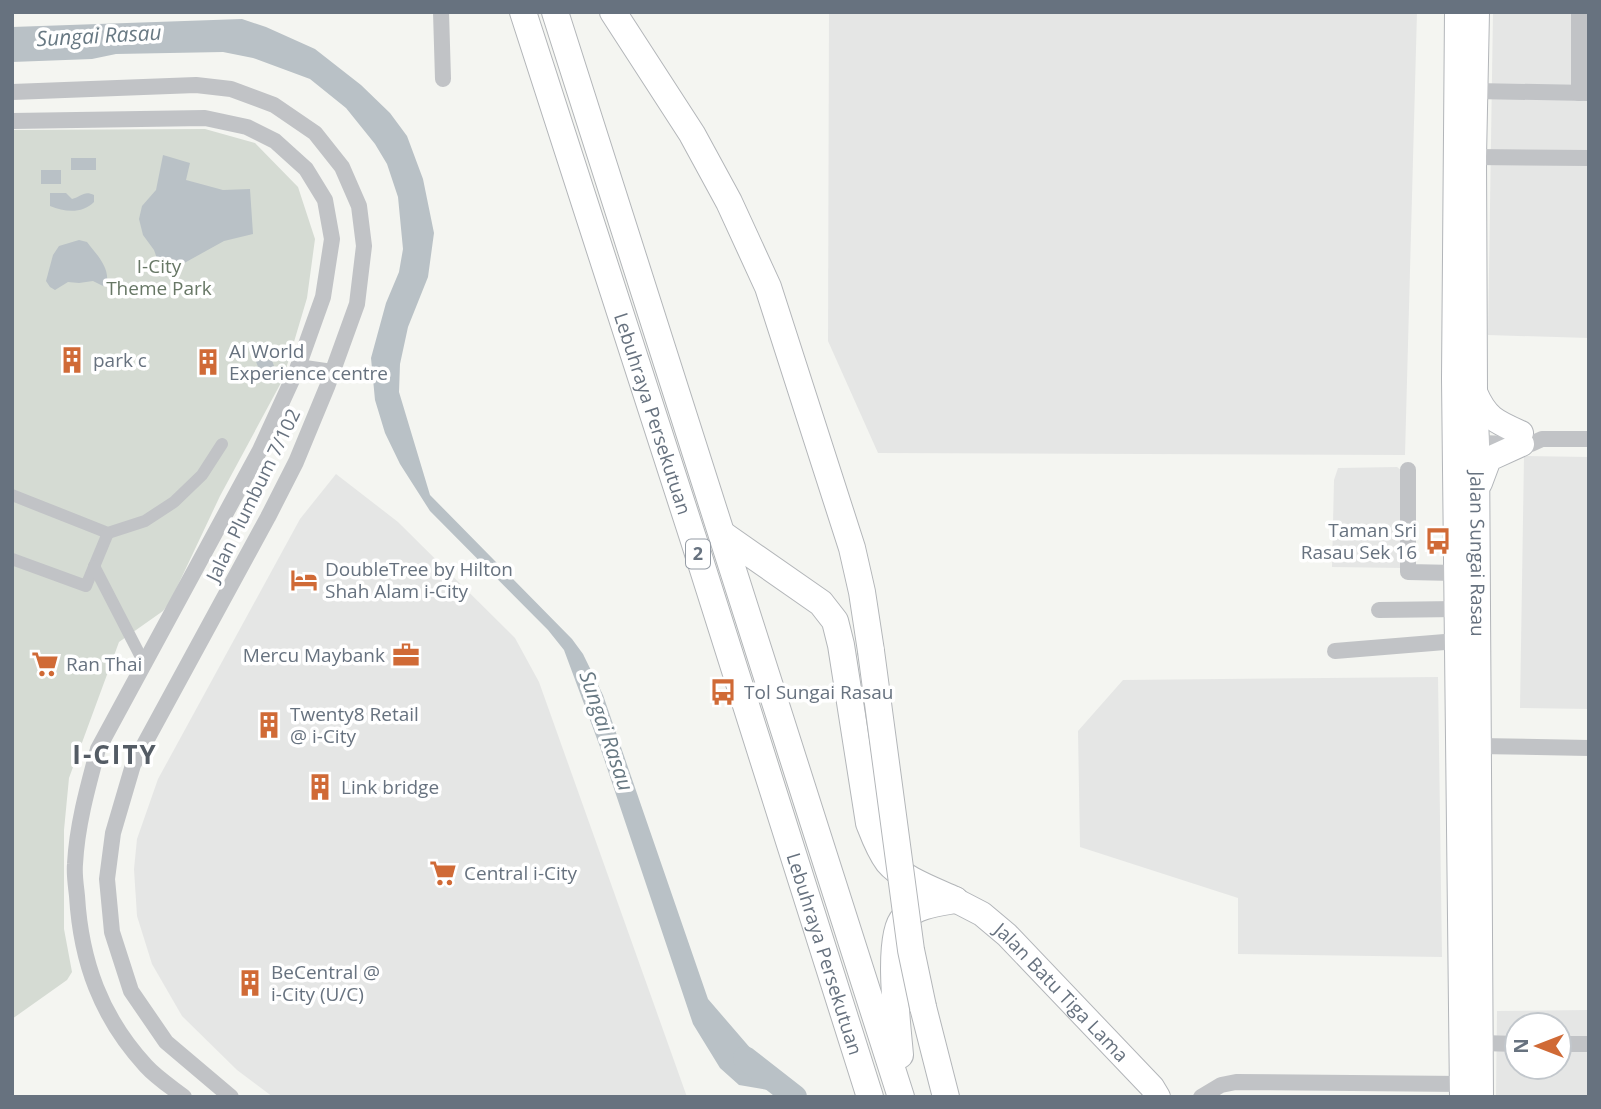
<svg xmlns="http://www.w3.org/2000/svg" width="1601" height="1109" font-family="'Open Sans',sans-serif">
	<rect width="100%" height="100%" fill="#f4f5f1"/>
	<!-- built -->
	<g fill="#e5e6e5" fill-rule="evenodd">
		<path d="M829 12H1417L1405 455 878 453 828 341Z"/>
		<path d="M1493 12H1589V338L1488 335Z"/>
		<path d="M1524 456 1589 457V709L1520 708Z"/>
		<path d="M1397 467 1402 471V568L1332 567 1334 480 1338 468Z"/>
		<path d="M336 474 398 522 515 638 539 682 687 1097H273L237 1070 182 1016 152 964 137 916 134 869 137 839 158 779 300 519Z"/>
		<path d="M1438 677 1442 957 1238 954V898L1080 847 1078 731 1123 680Z"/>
		<path d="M1589 1010V1097H1496L1497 1011ZM1517 1025H1559V1067H1517Z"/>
	</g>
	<!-- green -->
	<path fill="#d5dbd3" d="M205 129 255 143 298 187 315 239 307 298 283 379 220 496 170 602 163 611 119 642 69 778 64 830V929L72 972 67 980 12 1019V130Z"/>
	<!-- water -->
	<g fill="#b9c1c6">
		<path d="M242 19 266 27 315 49 361 85 390 113 407 136 423 179 434 233 428 277 408 327 400 364 399 392 430 495 572 639 583 654 603 695 708 999 770 1071 768 1090 739 1085 720 1068 693 1024 600 747 564 650 548 630 430 511 400 464 385 433 375 400 371 358 386 303 399 272 403 249 398 197 387 164 375 144 346 108 310 79 253 58 223 52 116 54 92 59 12 62V27Z"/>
		<path d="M163 155 190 163 186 180 223 190 250 189 253 234 224 241 168 272 160 267 154 250 143 235 139 219 142 206 156 190Z"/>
		<rect x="71" y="158" width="25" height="12"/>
		<rect x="41" y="170" width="20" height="14"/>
		<path d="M50 193H66L72 199C81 197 84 190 94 195V202C82 214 65 212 50 206Z"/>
		<path d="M79 240 87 242C96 254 109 266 107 282L103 286 93 281 79 283 68 282 55 290 50 287 46 281 53 255 59 246Z"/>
		<path d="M267 346 274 366 260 372 252 351Z"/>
	</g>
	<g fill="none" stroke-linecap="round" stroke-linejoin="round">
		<!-- stream -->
		<path stroke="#b9c1c6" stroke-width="4.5" d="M783 1097 784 1090"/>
		<!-- river -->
		<path stroke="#b9c1c6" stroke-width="24" d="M745 1058 795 1097"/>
		<defs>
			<g id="primary">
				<path d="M1457 12 1454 379 1462 1097"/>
				<path id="s1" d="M1477 12 1474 157 1475 391 1477 444 1481 1097"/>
				<path d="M1475 392C1486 418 1496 422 1521 433"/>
				<path d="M1480 483 1489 459 1522 444"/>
				<path id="s2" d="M955 900 982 914 1007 935 1152 1087 1158 1097"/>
			</g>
			<g id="trunk">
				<path id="s3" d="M523 12 694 541 870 1097"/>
				<path d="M555 12 901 1097"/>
				<path d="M613 12 692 134 729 202 768 287 852 548 862 592 871 651"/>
				<path d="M722 534 821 603 835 621 841 645 869 823C874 836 879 850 888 862 902 879 936 891 955 900"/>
				<path d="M923 1007 946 1097"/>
				<path d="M900 1055C898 1030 886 936 903 919 916 905 938 903 955 900"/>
			</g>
		</defs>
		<!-- primary casing -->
		<use href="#primary" stroke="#b2b5b9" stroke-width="26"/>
		<!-- trunk casing -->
		<use href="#trunk" stroke="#b3b6b9" stroke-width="28"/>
		<!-- pedestrian -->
		<g stroke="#c1c3c6" stroke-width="12">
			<path d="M12 495 108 533 145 521 174 502 202 475 222 444"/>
			<path d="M12 559 86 586 108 533"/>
			<path d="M94 566 144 663"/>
		</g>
		<!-- minor -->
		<g stroke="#c1c3c6" stroke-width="16">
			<path d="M441 12 443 79"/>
			<path d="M1475 91 1589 93"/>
			<path d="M12 92 196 85 231 89 274 105 315 133 342 167 359 206 364 246 357 304 327 387 296 462 268 517 133 765 113 833 107 879 112 932 131 991 166 1042 231 1097"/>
			<path d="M1579 93V12"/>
			<path d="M12 121 205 118 247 127 275 141 306 169 325 200 332 239 323 297 298 367 260 450 98 749C88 786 77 825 75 864 74 875 76 886 77 896 81 962 101 1017 146 1066 157 1078 171 1087 184 1097"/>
			<path d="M1474 157 1589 158"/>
			<path d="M298 367 332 372"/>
			<path d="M1470 443 1531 444 1542 439H1589"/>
			<path d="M1408 470V572L1456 573"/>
			<path d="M1379 610 1457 609"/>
			<path d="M1335 651 1457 641"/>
			<path d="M1479 746 1589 748"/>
			<path d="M1481 1043 1517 1044"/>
			<path d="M1559 1044H1589"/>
			<path d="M1201 1097 1221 1085 1236 1082 1462 1084"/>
		</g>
		<!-- primary -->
		<use href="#primary" stroke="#fff" stroke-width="24"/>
		<!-- trunk -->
		<use href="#trunk" stroke="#fff" stroke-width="26"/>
		<defs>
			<path id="trunk-bridge" d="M871 651 911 950 923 1007"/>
		</defs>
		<!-- trunk-bridge casing -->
		<use href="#trunk-bridge" stroke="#b3b6b9" stroke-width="28" stroke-linecap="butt"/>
		<!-- trunk-bridge -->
		<use href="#trunk-bridge" stroke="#fff" stroke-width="26"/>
	</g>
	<!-- icons -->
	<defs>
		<symbol id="building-bare" viewBox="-9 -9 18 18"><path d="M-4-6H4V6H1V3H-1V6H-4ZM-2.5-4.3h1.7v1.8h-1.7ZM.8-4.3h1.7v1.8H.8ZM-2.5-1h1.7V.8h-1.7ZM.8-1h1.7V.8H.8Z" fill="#d06a36" stroke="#fff" stroke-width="2.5" paint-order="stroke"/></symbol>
		<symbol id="bus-bare" viewBox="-9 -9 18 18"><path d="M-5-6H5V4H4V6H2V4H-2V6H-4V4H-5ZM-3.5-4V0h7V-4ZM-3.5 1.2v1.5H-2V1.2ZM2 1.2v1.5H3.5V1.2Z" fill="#d06a36" stroke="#fff" stroke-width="2.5" paint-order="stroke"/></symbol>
		<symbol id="hotel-bare" viewBox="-9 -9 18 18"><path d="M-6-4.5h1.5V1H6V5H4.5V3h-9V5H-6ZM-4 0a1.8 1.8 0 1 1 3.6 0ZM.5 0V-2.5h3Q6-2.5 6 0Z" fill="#d06a36" stroke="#fff" stroke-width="2.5" paint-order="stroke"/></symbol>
		<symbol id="office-bare" viewBox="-9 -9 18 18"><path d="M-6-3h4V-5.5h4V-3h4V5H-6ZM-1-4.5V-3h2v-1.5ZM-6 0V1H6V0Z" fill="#d06a36" stroke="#fff" stroke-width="2.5" paint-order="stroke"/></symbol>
		<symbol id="supermarket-bare" viewBox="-9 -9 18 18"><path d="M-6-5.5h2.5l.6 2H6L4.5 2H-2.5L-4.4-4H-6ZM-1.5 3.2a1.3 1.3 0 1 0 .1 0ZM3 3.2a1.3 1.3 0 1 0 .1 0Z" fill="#d06a36" stroke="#fff" stroke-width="2.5" paint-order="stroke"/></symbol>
	</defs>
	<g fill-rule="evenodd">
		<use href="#building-bare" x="53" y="341" width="38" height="38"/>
		<use href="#building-bare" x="189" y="343" width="38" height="38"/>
		<use href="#bus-bare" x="1419" y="522" width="38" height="38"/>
		<use href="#hotel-bare" x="285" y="561" width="38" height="38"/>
		<use href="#office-bare" x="387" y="636" width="38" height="38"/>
		<use href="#supermarket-bare" x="26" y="645" width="38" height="38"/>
		<use href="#bus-bare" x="704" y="673" width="38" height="38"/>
		<use href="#building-bare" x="250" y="706" width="38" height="38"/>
		<use href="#building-bare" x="301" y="768" width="38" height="38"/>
		<use href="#supermarket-bare" x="424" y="854" width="38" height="38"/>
		<use href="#building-bare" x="231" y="964" width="38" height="38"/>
	</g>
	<g text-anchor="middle" stroke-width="7" stroke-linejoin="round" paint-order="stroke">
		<!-- shield labels -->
		<rect fill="#fff" stroke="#959ca5" stroke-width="2" x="686" y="539.5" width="24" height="29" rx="5"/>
		<g font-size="18" font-weight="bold" fill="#67727f">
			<text x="698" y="560">2</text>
		</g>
		<!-- park labels -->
		<g font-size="19" fill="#677765" stroke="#fff">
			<text x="159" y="273">I-City<tspan x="159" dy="22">Theme Park</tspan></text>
		</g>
		<!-- poi labels -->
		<g font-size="19" fill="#67727f" stroke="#fff" text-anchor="start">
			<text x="229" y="358">AI World<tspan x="229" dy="22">Experience centre</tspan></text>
			<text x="93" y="367">park c</text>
			<text x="1417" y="537" text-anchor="end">Taman Sri<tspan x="1417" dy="22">Rasau Sek 16</tspan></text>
			<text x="325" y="576">DoubleTree by Hilton<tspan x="325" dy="22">Shah Alam i-City</tspan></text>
			<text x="385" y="662" text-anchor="end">Mercu Maybank</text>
			<text x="66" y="671">Ran Thai</text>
			<text x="744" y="699">Tol Sungai Rasau</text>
			<text x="290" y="721">Twenty8 Retail<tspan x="290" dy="22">@ i-City</tspan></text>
			<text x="341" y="794">Link bridge</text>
			<text x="464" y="880">Central i-City</text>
			<text x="271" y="979">BeCentral @<tspan x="271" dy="22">i-City (U/C)</tspan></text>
		</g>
		<!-- street labels -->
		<g font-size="19" fill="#67727f" stroke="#fff">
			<text dy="7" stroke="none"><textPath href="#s3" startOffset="422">Lebuhraya Persekutuan</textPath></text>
			<text transform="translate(253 495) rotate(-64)" y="7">Jalan Plumbum 7/102</text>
			<text dy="7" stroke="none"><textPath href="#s1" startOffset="542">Jalan Sungai Rasau</textPath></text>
			<text dy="7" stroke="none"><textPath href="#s3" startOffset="989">Lebuhraya Persekutuan</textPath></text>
			<text dy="7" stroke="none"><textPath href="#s2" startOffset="142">Jalan Batu Tiga Lama</textPath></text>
		</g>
		<!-- water labels -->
		<g font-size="21" font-style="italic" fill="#687983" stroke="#fff">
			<text transform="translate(99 36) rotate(-3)" y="7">Sungai Rasau</text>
			<text transform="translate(606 731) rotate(71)" y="7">Sungai Rasau</text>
		</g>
		<!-- district labels -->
		<g font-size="26" font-weight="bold" letter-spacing="2" fill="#545c65" stroke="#fff">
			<text x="115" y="764">I-CITY</text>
		</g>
	</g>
	<!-- border -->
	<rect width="1601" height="1109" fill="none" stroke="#67727f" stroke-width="28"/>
	<!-- north arrow -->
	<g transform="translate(1538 1046) rotate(270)"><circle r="33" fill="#ffffff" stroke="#c2c7cc" stroke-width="2"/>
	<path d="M0-5L12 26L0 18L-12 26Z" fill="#d06a36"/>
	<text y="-10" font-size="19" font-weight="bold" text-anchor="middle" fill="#67727f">N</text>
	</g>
</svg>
